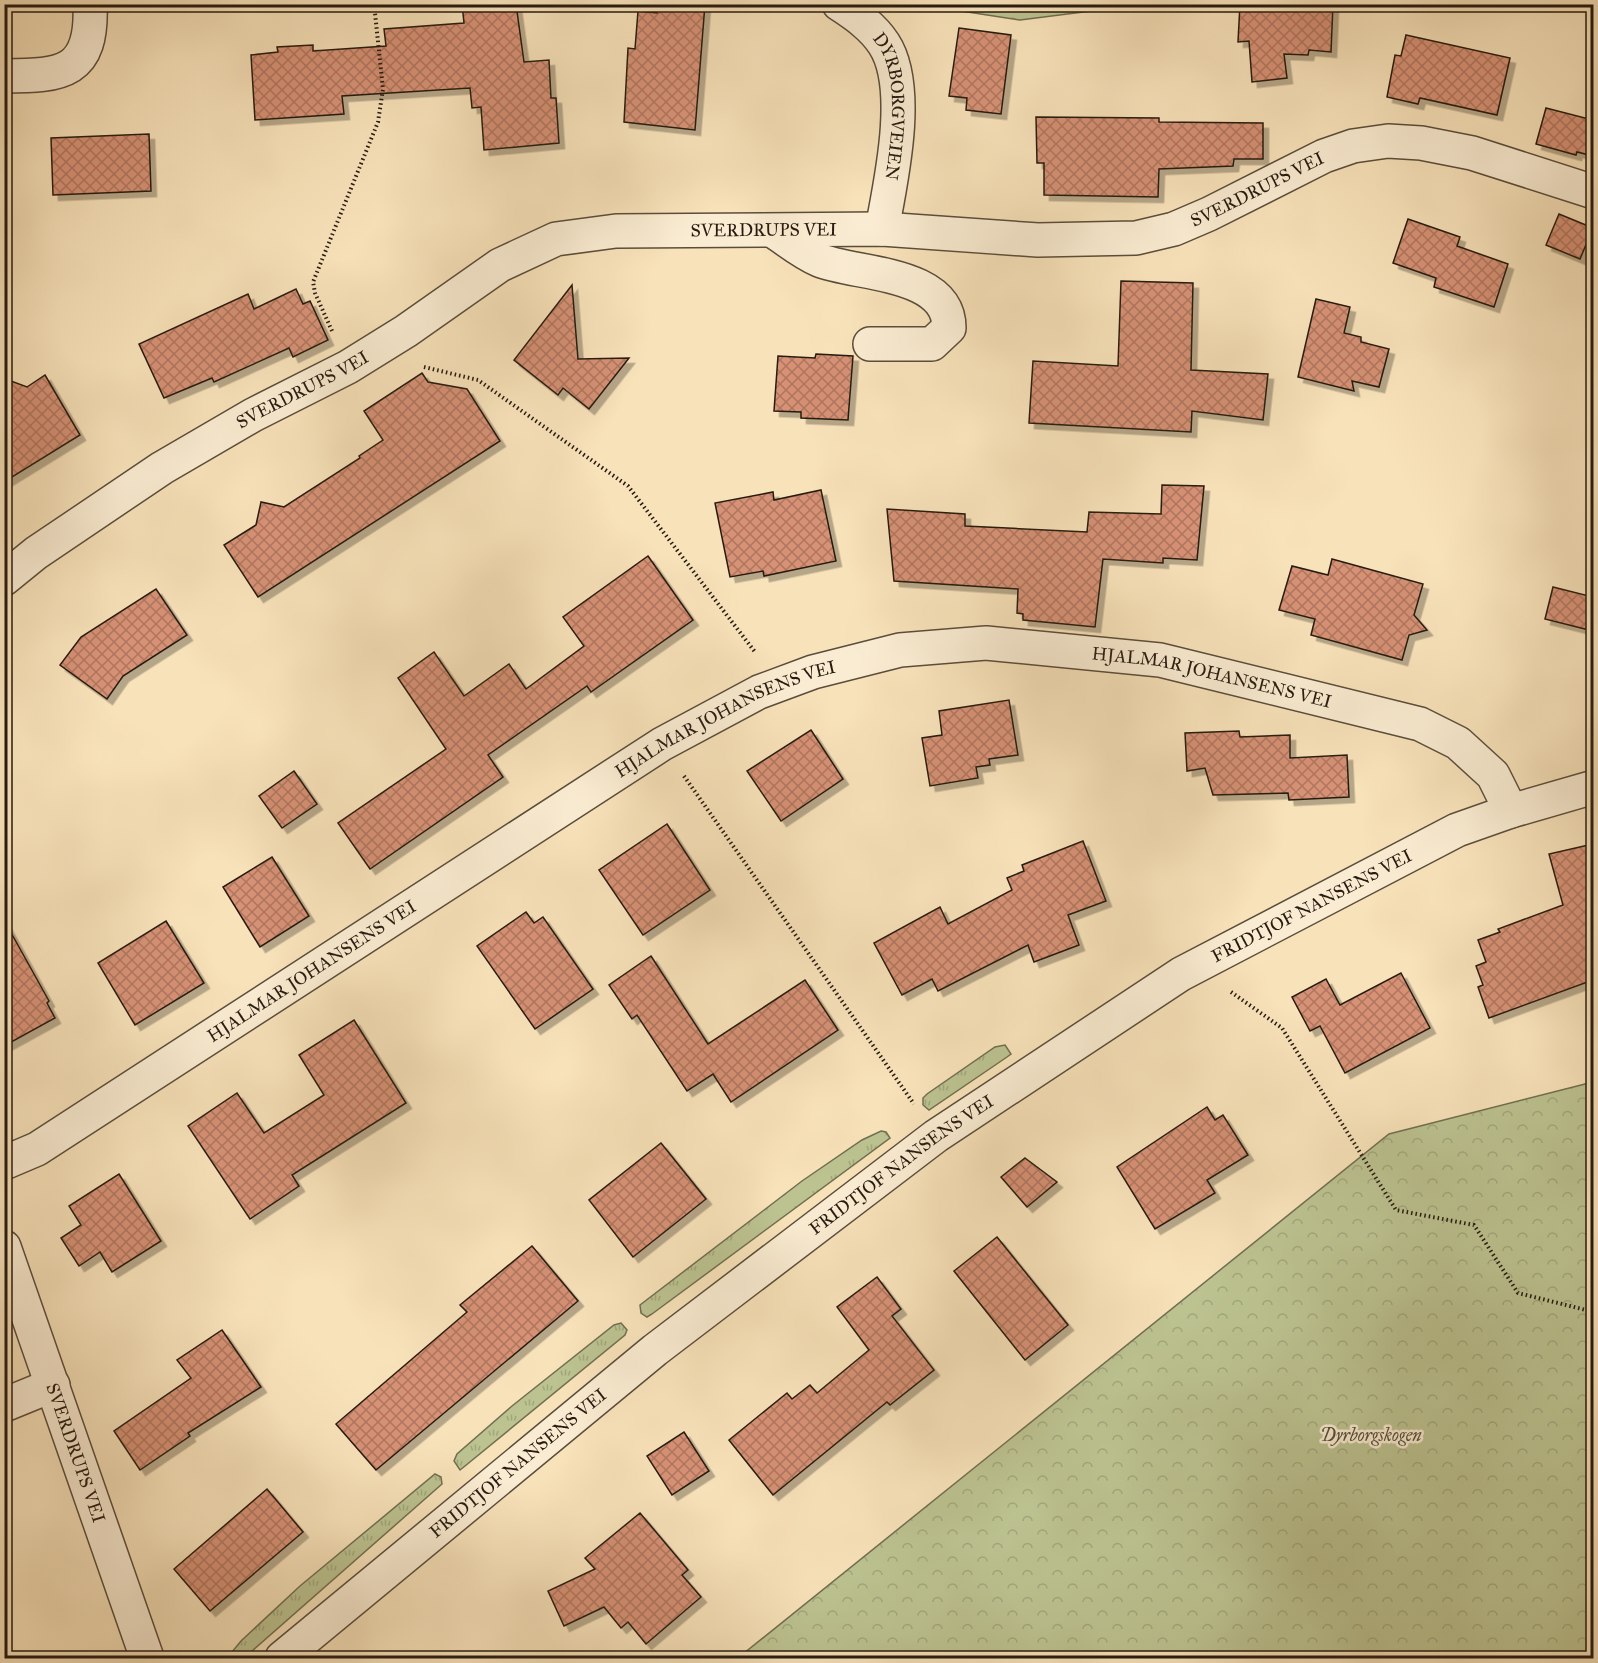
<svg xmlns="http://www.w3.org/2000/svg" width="1598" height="1663" font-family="'IM FELL Great Primer',serif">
	<defs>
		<pattern id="grass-tufts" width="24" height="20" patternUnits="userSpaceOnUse" patternTransform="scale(1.5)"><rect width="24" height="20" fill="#bcc391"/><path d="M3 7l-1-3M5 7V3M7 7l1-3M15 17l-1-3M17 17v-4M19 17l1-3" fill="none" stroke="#a1a77c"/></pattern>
		<pattern id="forest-crowns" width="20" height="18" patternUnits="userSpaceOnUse" patternTransform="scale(1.5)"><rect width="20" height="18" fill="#bcc391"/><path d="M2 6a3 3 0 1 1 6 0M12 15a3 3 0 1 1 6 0" fill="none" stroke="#a1a77c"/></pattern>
		<pattern id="building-cross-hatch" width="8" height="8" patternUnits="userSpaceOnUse" patternTransform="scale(1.5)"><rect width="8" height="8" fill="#d79175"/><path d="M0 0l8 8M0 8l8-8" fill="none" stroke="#ae765f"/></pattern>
		<filter id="shadow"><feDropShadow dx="5.5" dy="5.5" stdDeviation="0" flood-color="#0004"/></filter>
	</defs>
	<rect width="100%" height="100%" fill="#f8e2ba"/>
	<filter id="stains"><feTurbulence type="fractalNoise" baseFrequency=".00333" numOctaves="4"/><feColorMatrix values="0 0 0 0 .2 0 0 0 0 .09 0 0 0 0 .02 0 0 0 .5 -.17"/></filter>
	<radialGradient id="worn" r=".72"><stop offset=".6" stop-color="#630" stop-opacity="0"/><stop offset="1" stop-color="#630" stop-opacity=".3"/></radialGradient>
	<!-- grass -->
	<g fill="url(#grass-tufts)" stroke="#716f51" stroke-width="1.5">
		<path d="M1005 1045 1011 1054 1007 1057 929 1110 923 1105V1098L927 1094 995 1047Z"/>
		<path d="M881 1131 886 1132 890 1138 652 1314 647 1317 641 1313 640 1305 802 1181 862 1140Z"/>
		<path d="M621 1323 627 1330 625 1335 465 1466 460 1470 454 1461 457 1454 512 1406 614 1325Z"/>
		<path d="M435 1474 441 1477 442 1484 244 1658H227L241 1641 300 1586Z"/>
	</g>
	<!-- forest -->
	<g fill="url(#forest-crowns)" stroke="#716f51" stroke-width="1.5">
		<path d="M922 5H1139L1020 20Z"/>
		<path d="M1593 1082V1658H738L1389 1134Z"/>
	</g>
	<!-- building -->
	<g fill="url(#building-cross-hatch)" stroke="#261b11" stroke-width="1.5" filter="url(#shadow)">
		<path d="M462 4H516L524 62 549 60 551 98H556L559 143 484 150 481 107 472 108 470 88 342 96 344 114 255 120 251 55 278 52 277 47 313 45V51L386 46 384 29 464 23Z"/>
		<path d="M657 4H705L695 130 624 122 628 48 635 49 638 11 657 13Z"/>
		<path d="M1240 4H1333L1331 52 1309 50 1308 55 1284 54 1287 78 1252 82 1249 41 1238 42Z"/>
		<path d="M959 28 1011 35 1001 114 966 110 967 98 949 96Z"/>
		<path d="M1406 35 1510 58 1497 115 1420 98 1418 104 1387 97 1395 55 1401 56Z"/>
		<path d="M1546 108 1593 120V156L1577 152 1576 155 1536 144Z"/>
		<path d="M1036 117 1159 118V122L1263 123V159H1234L1233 166 1159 169 1158 197 1044 195V163H1037Z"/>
		<path d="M149 134 151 191 53 195 51 138Z"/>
		<path d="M1559 214 1593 228 1580 259 1546 245Z"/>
		<path d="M1408 219 1460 237 1457 246 1508 264 1494 307 1434 287 1436 278 1393 263Z"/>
		<path d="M1121 281 1193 283 1191 370 1268 374 1263 420 1192 411 1191 432 1029 423 1033 361 1118 366Z"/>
		<path d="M572 285 578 359 629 358 589 409 563 388 558 395 514 360Z"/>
		<path d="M296 289 303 304 310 301 328 340 293 357 289 348 214 382 212 378 164 398 139 344 248 294 254 309Z"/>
		<path d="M1316 299 1350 307 1344 333 1361 337V342L1389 349 1379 387 1352 381 1354 391 1298 377Z"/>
		<path d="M816 354 853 356 848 420 801 418V412L774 411 778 356 815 358Z"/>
		<path d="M422 373 428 382 467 389 500 441 258 597 224 545 256 525 261 502 284 507 360 458 359 456 383 440 364 411Z"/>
		<path d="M45 375 80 435 4 482V400L8 398 11 381 27 387Z"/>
		<path d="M1162 485 1204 486 1197 560 1163 558V563L1103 559 1095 627 1023 620V614L1017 613 1018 589 894 581 887 509 965 514V526L1087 532 1089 512 1161 514Z"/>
		<path d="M821 490 836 561 764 576 763 571 730 577 715 503 773 492 774 500Z"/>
		<path d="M648 556 693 620 591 692 587 686 488 755 503 777 370 869 338 823 446 749 398 678 434 652 464 696 509 664 526 689 584 646 563 617Z"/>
		<path d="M1332 559 1423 584 1414 615 1427 630 1409 635 1402 660 1311 635 1315 619 1279 610 1292 566 1328 575Z"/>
		<path d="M1553 587 1593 597V631L1545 619Z"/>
		<path d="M156 589 187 635 123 676 107 699 60 665 81 637Z"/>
		<path d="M1009 700 1018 755 989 759 990 765 976 767 978 778 930 786 922 738 942 735 939 711Z"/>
		<path d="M811 730 843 779 781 821 747 771Z"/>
		<path d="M1239 731 1240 737 1290 735V758L1347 755 1349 797 1289 800 1288 793 1213 795 1205 768 1187 771 1185 733Z"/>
		<path d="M294 771 317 804 282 828 259 796Z"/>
		<path d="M667 824 710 890 643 935 599 870Z"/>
		<path d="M1083 841 1106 901 1068 915 1079 945 1034 962 1028 945 938 991 932 979 902 995 874 943 940 907 948 924 1012 890 1007 878 1024 871 1022 865Z"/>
		<path d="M1593 844V980L1489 1018 1478 987 1483 985 1476 966 1486 962 1478 940 1500 932 1498 929 1563 905 1549 854Z"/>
		<path d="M272 857 309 916 260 947 223 887Z"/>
		<path d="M526 912 534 923 543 917 593 989 535 1029 477 946Z"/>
		<path d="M4 920 49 1001 47 1003 55 1018 4 1046Z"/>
		<path d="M166 921 204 983 135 1025 98 963Z"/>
		<path d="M651 956 708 1044 805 980 838 1030 731 1102 713 1074 687 1091 637 1015 632 1019 609 985Z"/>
		<path d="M1401 973 1430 1028 1345 1073 1320 1026 1310 1031 1292 997 1326 979 1340 1005Z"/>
		<path d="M354 1020 406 1103 292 1175 299 1186 250 1219 188 1126 237 1093 264 1133 324 1095 299 1055Z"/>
		<path d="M1207 1107 1215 1120 1223 1115 1248 1155 1207 1180 1215 1193 1155 1229 1117 1167Z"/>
		<path d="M661 1143 706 1199 633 1257 589 1200Z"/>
		<path d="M1025 1158 1057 1182 1027 1207 1001 1177Z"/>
		<path d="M119 1174 161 1241 112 1272 100 1252 79 1266 61 1238 81 1225 69 1206Z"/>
		<path d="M997 1237 1068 1325 1025 1360 954 1271Z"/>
		<path d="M532 1246 578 1301 376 1470 336 1424 467 1312 460 1305Z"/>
		<path d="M877 1277 901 1309 892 1316 934 1370 890 1405 887 1402 773 1495 729 1440 787 1393 792 1399 810 1385 817 1393 869 1350 837 1307Z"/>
		<path d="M222 1330 261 1387 188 1433 190 1436 140 1470 114 1431 191 1378 177 1360Z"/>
		<path d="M684 1432 709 1471 672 1495 647 1456Z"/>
		<path d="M267 1489 303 1532 210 1611 174 1569Z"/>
		<path d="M640 1513 688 1570 682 1575 701 1597 646 1644 628 1622 621 1628 604 1607 564 1626 548 1591 595 1569 585 1558Z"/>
	</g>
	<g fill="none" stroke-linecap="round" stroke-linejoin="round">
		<defs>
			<g id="minor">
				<path id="s1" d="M839 4C856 15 873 27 884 44 912 87 891 181 882 229"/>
				<path d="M4 76C63 76 93 73 90 4"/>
				<path d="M775 232C789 242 803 253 819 260 856 275 949 271 949 328L932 344H870"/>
				<path id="s2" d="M4 579 36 553 162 468 253 415 348 367 406 331 500 265 556 239 616 231 882 229 1038 240 1136 238 1174 229 1209 214 1324 156 1353 146 1388 141 1421 143 1472 153 1594 192"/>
				<path id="s3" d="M4 1163 37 1149 662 744 759 692 813 672 900 650 986 643 1160 660 1420 724 1458 743 1493 775 1511 811"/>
				<path id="s4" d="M4 1247 147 1658"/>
				<path d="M4 1405 53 1385"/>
				<path id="s5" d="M282 1658 655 1350 936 1136 1181 974 1457 830 1511 811 1594 787"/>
			</g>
		</defs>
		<!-- minor casing -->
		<use href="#minor" stroke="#5a4d3b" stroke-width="36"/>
		<!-- path -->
		<g stroke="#261b11" stroke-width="4" stroke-dasharray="1.5 3" stroke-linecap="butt">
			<path d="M332 331 315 293 313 282 378 122 383 89 374 4"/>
			<path d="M424 367 478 380 628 486 755 652"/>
			<path d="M684 776 914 1104"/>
			<path d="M1231 992 1282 1028 1396 1210 1474 1225 1518 1293 1594 1312"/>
		</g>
		<!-- minor -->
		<use href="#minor" stroke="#faecd2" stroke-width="33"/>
	</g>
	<g text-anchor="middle" stroke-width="5" stroke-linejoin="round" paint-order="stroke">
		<!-- street labels -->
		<g font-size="18" fill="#261b11" stroke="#faecd2">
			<text dy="6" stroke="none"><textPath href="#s1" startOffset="124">DYRBORGVEIEN</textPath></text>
			<text dy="6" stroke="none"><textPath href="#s2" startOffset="1362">SVERDRUPS VEI</textPath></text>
			<text dy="6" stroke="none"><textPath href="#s2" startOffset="858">SVERDRUPS VEI</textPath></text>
			<text dy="6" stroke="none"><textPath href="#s2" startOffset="354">SVERDRUPS VEI</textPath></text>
			<text dy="6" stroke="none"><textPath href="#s3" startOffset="1353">HJALMAR JOHANSENS VEI</textPath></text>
			<text dy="6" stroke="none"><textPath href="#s3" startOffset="849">HJALMAR JOHANSENS VEI</textPath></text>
			<text dy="6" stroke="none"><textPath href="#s5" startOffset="1278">FRIDTJOF NANSENS VEI</textPath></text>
			<text dy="6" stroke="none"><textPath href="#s3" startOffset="363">HJALMAR JOHANSENS VEI</textPath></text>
			<text dy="6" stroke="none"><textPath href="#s5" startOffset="792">FRIDTJOF NANSENS VEI</textPath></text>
			<text dy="6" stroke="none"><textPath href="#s4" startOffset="218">SVERDRUPS VEI</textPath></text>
			<text dy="6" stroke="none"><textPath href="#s5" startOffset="306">FRIDTJOF NANSENS VEI</textPath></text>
		</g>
		<!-- park labels -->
		<g font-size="18" font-style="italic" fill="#534d37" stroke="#faecd2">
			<text x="1371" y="1441">Dyrborgskogen</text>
		</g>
	</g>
	<!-- margin -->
	<rect width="1598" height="1663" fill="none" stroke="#f8e2ba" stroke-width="24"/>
	<rect x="6" y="6" width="1586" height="1651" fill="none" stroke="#261b11" stroke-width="3"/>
	<rect x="12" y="12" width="1574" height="1639" fill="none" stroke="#261b11" stroke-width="1.5"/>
	<rect width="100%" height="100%" filter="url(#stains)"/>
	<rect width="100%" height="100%" fill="url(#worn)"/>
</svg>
